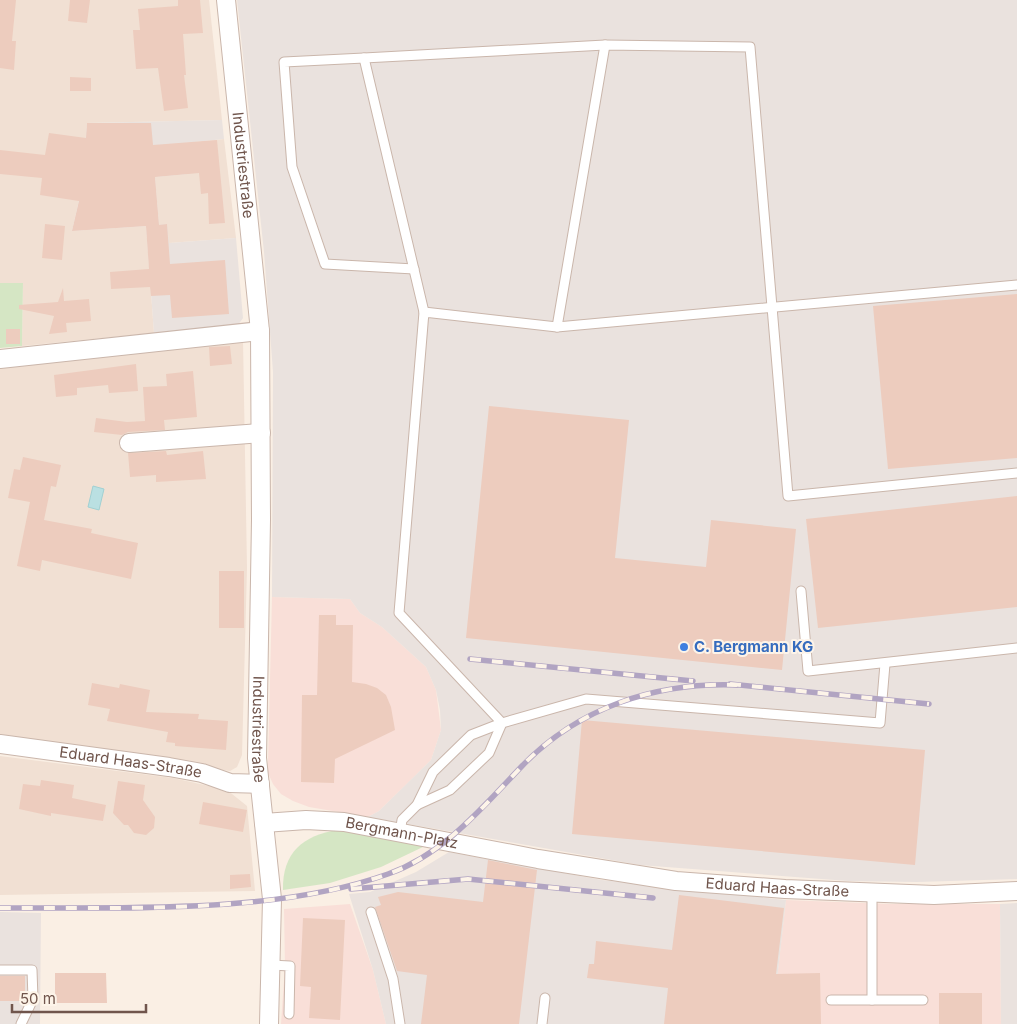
<svg xmlns="http://www.w3.org/2000/svg" width="1017" height="1024" font-family="Inter,sans-serif">
	<rect width="100%" height="100%" fill="#faefe4"/>
	<!-- residential -->
	<g fill="#f1e0d3">
		<path d="M0 0H209L222 120 87 123 82 187 72 231 146 226 154 333 22 346 23 283H0Z"/>
		<path d="M224 139 236 238 169 243 159 225 155 177 187 174 185 143Z"/>
		<path d="M243 340 247 568 242 755 237 767 230 771 223 770 0 734V363Z"/>
		<path d="M0 756 173 778 227 790 247 806 255 891 0 895Z"/>
	</g>
	<!-- commercial -->
	<g fill="#f9dfd8">
		<path d="M272 597 350 599 360 613 382 627 426 667 436 690 441 730 431 760 379 811 368 817 309 807 293 801 281 794 273 784 268 773V762Z"/>
		<path d="M786 900 890 904H1000L1001 1024H772Z"/>
		<path d="M350 904 373 970 386 1024H281L285 966 284 909Z"/>
	</g>
	<!-- industrial -->
	<g fill="#eae2de">
		<path d="M237 0H1017V879L917 882 848 881 640 865 368 817 379 811 431 760 441 730 440 710 436 690 426 667 382 627 360 613 350 599 272 597 273 372 264 252Z"/>
		<path d="M222 120 224 139 185 143 188 174 155 177 159 225 167 224 169 243 236 238 243 318 238 325 154 333 146 226 72 231 82 187 87 123Z"/>
		<path d="M449 852 602 880 786 900 772 1024H386L373 970 349 894 370 892 416 872Z"/>
		<path d="M1017 903V1024H1001L1000 904Z"/>
		<path d="M0 912 41 913 40 1024H0Z"/>
	</g>
	<!-- green -->
	<g fill="#d5e6c4">
		<path d="M0 283H23L22 346 0 348Z"/>
		<path d="M338 830 425 846 381 867 330 883 283 890C282 853 303 835 338 830Z"/>
	</g>
	<!-- water -->
	<path fill="#bae0e2" stroke="#a1d0d2" d="M93 486 104 489 99 510 88 507Z"/>
	<!-- building -->
	<g fill="#edccbe">
		<path d="M0 0H16L12 41H16L14 70 0 68Z"/>
		<path d="M70 0H90L87 23 68 21Z"/>
		<path d="M178 0H200L203 33 183 34 186 75H184L188 108 164 111 158 68 136 69 133 30H140L138 9 178 6Z"/>
		<path d="M70 77 91 78V91H70Z"/>
		<path d="M87 123H151L153 145 217 140 225 223 209 224 208 193 201 194 199 173 155 177 159 225 167 224 170 264 225 260 229 314 172 318 170 295 151 296 150 287 111 289 110 272 149 269 146 226 72 231 79 201 40 195 42 178 0 174V150L45 155 49 133 86 138Z"/>
		<path d="M45 224 65 226 62 260 42 258Z"/>
		<path d="M63 288 64 301 89 299 91 321 66 323 67 332 49 334 54 316 19 309V305L58 302Z"/>
		<path d="M1017 294V458L888 469 873 306Z"/>
		<rect x="6" y="329" width="14" height="15"/>
		<path d="M230 346 232 364 210 366 209 347Z"/>
		<path d="M136 364 138 391 109 393 108 385 77 388V395L56 397 54 375Z"/>
		<path d="M193 371 197 417 164 420 165 430 128 432 122 435 94 432 96 418 127 422 145 421 143 387 167 386 166 374Z"/>
		<path d="M489 406 629 420 615 558 706 567 711 520 796 529 782 670 466 638Z"/>
		<path d="M166 451 167 455 203 451 206 479 156 482V475L130 477 128 453Z"/>
		<path d="M23 457 61 465 56 487 51 486 44 520 92 529 91 533 138 543 131 579 42 560 40 571 17 566 30 502 8 498 14 469 20 470Z"/>
		<path d="M1017 496V607L818 628 806 519Z"/>
		<rect x="219" y="571" width="25" height="57"/>
		<path d="M319 615H336V625H353L352 682 366 684 377 688 386 695 391 707 395 730 335 759 334 783 301 782 302 695H317Z"/>
		<path d="M92 683 119 688 120 684 150 690 146 712 199 714 198 719 228 721 226 750 175 746V743L166 742 168 732 107 721 110 709 88 705Z"/>
		<path d="M582 720 925 750 915 865 572 834Z"/>
		<path d="M41 780 74 785 72 798 106 805 103 821 51 813V816L19 809 23 784 40 786Z"/>
		<path d="M118 781 145 785 143 800 155 817 154 828 146 835 134 833 128 825H124L113 813Z"/>
		<path d="M203 802 247 810 243 832 199 824Z"/>
		<path d="M488 860 537 870 519 1024H421L427 975 397 971 375 907 381 905 378 897 398 892 483 902Z"/>
		<path d="M250 874 251 887 230 889V875Z"/>
		<path d="M679 895 784 908 776 974 820 973 821 1024H664L668 988 587 978 589 964H594L596 941 672 950Z"/>
		<path d="M303 918 345 920 340 1020 309 1018 311 987 300 986Z"/>
		<path d="M55 973H106L107 1003H55Z"/>
		<rect x="0" y="976" width="25" height="25"/>
		<rect x="939" y="993" width="43" height="31"/>
	</g>
	<g fill="none" stroke-linecap="round" stroke-linejoin="round">
		<defs>
			<g id="service">
				<path d="M364 58 284 62 292 167 325 264 414 269"/>
				<path d="M424 312 364 58 605 45 750 47 788 496 1017 473"/>
				<path d="M557 327 605 45"/>
				<path d="M801 591 808 671 1017 648"/>
				<path d="M885 664 880 723 586 699 502 723 399 613 424 312 557 327 1017 285"/>
				<path d="M417 805 450 790 489 753 502 723"/>
				<path d="M400 833 402 820 417 805 433 772 471 735 502 723"/>
				<path d="M872 893V1000"/>
				<path d="M371 912 393 979 400 1024"/>
				<path d="M271 965 290 966 289 1014"/>
				<path d="M0 970H32L33 999 21 1024"/>
				<path d="M831 1000H923"/>
				<path d="M542 1024 545 998"/>
			</g>
			<g id="minor">
				<path id="s1" d="M226 0 260 331 261 520 257 758 272 899 269 1024"/>
				<path d="M0 359 260 331"/>
				<path d="M129 443 261 433"/>
				<path id="s2" d="M0 744 169 767 202 773 230 783 260 784"/>
				<path id="s3" d="M264 823 306 820 344 822 538 859 676 881 785 889 934 895 1017 891"/>
			</g>
		</defs>
		<!-- service casing -->
		<use href="#service" stroke="#cab6ab" stroke-width="11"/>
		<!-- minor casing -->
		<use href="#minor" stroke="#cab6ab" stroke-width="20"/>
		<!-- service -->
		<use href="#service" stroke="#fff" stroke-width="9"/>
		<!-- minor -->
		<use href="#minor" stroke="#fff" stroke-width="18"/>
		<defs>
			<g id="rail">
				<path d="M470 659 693 681"/>
				<path d="M730 684 929 704"/>
				<path d="M351 889 468 879 653 898"/>
				<path d="M0 908C122 907 273 915 388 874 444 854 482 808 522 766 579 707 656 682 737 685"/>
			</g>
		</defs>
		<!-- rail casing -->
		<use href="#rail" stroke="#b1a4c2" stroke-width="5.5"/>
		<!-- rail -->
		<use href="#rail" stroke="#fdf4e9" stroke-width="4" stroke-dasharray="11" stroke-linecap="butt"/>
	</g>
	<!-- markers -->
	<circle fill="#3f7fe0" stroke="#fdf4e9" stroke-width="2" cx="684" cy="647" r="5"/>
	<g text-anchor="middle" stroke-width="4" stroke-linejoin="round" paint-order="stroke">
		<!-- street labels -->
		<g font-size="15" fill="#70554c" stroke="#fdf4e9">
			<text dy="5" stroke="none"><textPath href="#s1" startOffset="166">Industriestraße</textPath></text>
			<text dy="5" stroke="none"><textPath href="#s1" startOffset="731">Industriestraße</textPath></text>
			<text dy="5" stroke="none"><textPath href="#s2" startOffset="132">Eduard Haas-Straße</textPath></text>
			<text dy="5" stroke="none"><textPath href="#s3" startOffset="139">Bergmann-Platz</textPath></text>
			<text dy="5" stroke="none"><textPath href="#s3" startOffset="519">Eduard Haas-Straße</textPath></text>
		</g>
		<!-- shop labels -->
		<g font-size="15" font-weight="bold" fill="#366cbe" stroke="#fdf4e9" text-anchor="start">
			<text x="694" y="652">C. Bergmann KG</text>
		</g>
	</g>
	<!-- scale -->
	<path d="M12 1004v8h134v-8" fill="none" stroke="#70554c" stroke-width="2.5"/>
	<text x="20" y="1004" font-size="15" fill="#70554c" stroke="#fdf4e9" stroke-width="4" paint-order="stroke">50 m</text>
</svg>
